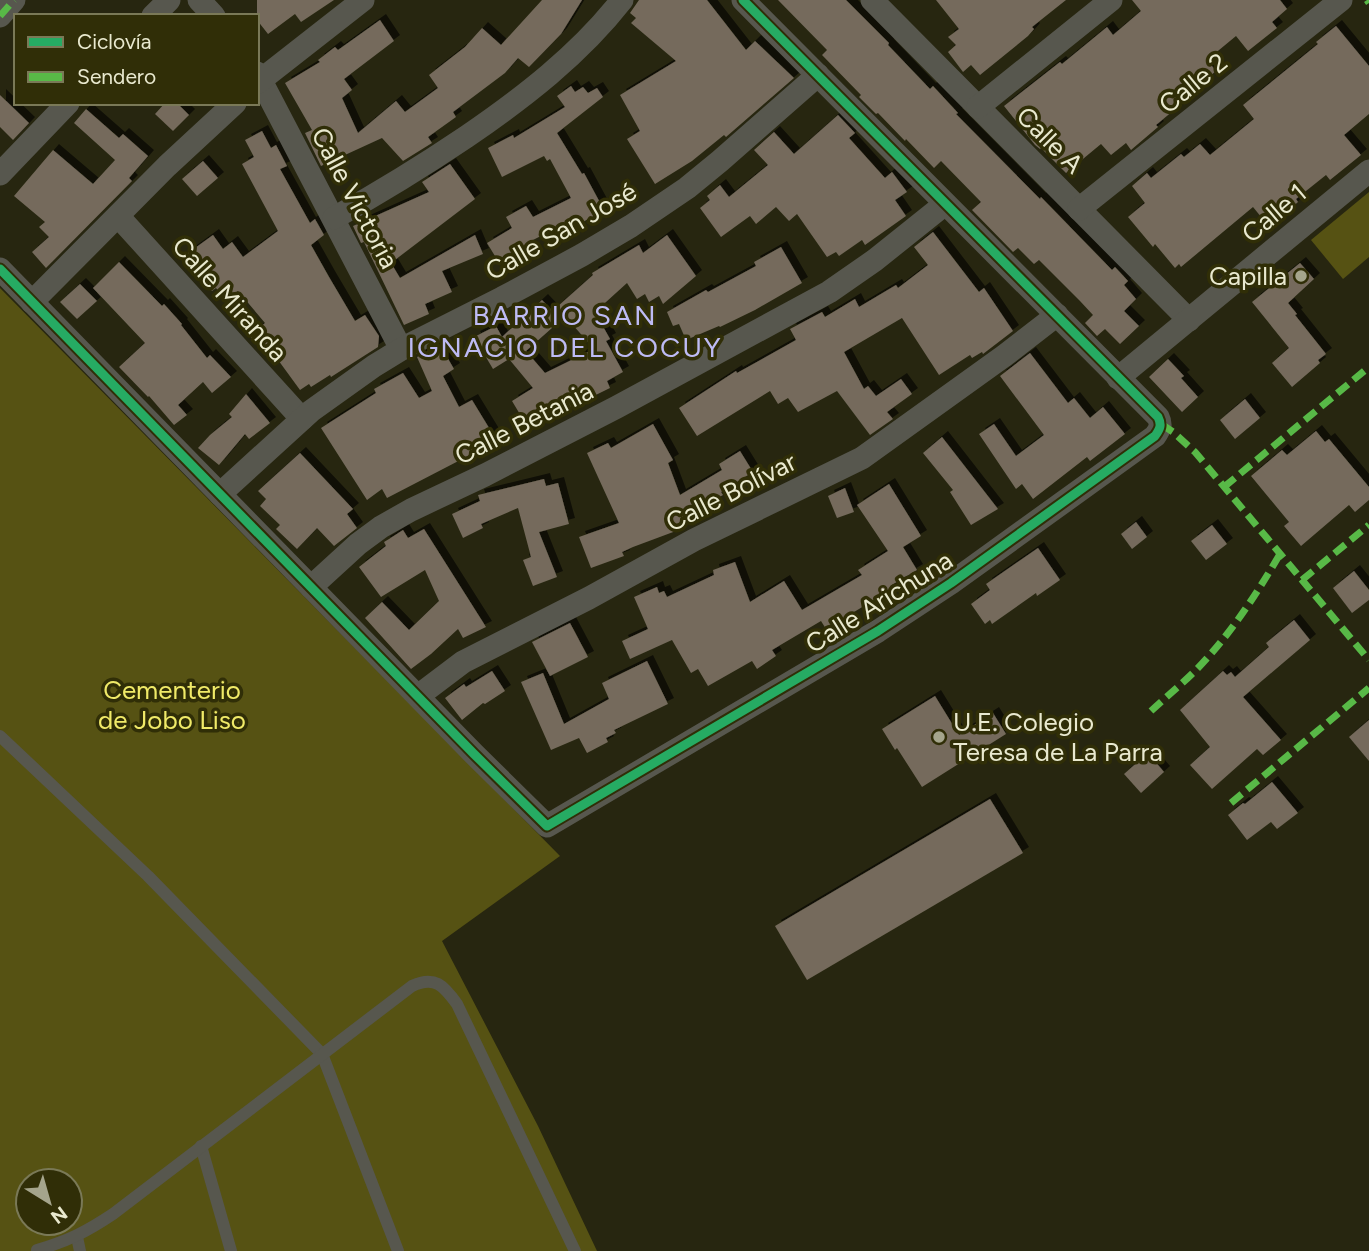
<svg xmlns="http://www.w3.org/2000/svg" width="1369" height="1251" font-family="Figtree,sans-serif">
	<defs>
		<filter id="shadow"><feDropShadow dx="6" dy="-6" stdDeviation="0" flood-color="#0009"/></filter>
	</defs>
	<rect width="100%" height="100%" fill="#272610"/>
	<!-- green -->
	<g fill="#565213" fill-rule="evenodd">
		<path d="M1369 192V257L1343 279 1311 240Z"/>
		<path d="M0 288 560 856 442 941 538 1126 597 1251H0ZM28 1181H70V1223H28Z"/>
	</g>
	<!-- building -->
	<g fill="#746a5b" filter="url(#shadow)">
		<path d="M257 0H334L301 22 295 14 268 34 257 20Z"/>
		<path d="M542 0H582L561 34 529 67 518 58 505 73 453 112 456 117 428 137 432 143 403 161 382 138 321 166 305 133 312 130 285 83 320 62 318 60 335 47 338 50 380 20 394 41 344 79 352 90 342 98 358 133 396 101 405 112 438 88 429 75 465 47 482 28 501 45Z"/>
		<path d="M639 0H707L746 50 755 41 794 78 726 137 724 135 692 161 655 184 627 139 640 131 620 95 676 61 631 23 636 18 630 13Z"/>
		<path d="M778 0H846L889 43 888 45 930 89 933 86 958 113 956 114 1040 199 1041 197 1112 270 1115 267 1128 281 1124 285 1136 299 1124 311 1139 326 1120 344 1105 329 1097 336 1085 323 1093 315 1080 301 1039 260 1034 264 1018 248 1013 252 972 210 981 202 941 161 934 168 906 139 905 141 878 113 876 114 859 97 861 95 822 55 827 50Z"/>
		<path d="M936 0H1066L1032 27 1034 29 1028 36 980 75 971 65 963 72 948 52 956 45 948 37 959 29Z"/>
		<path d="M1132 0H1280L1287 9 1272 22 1277 28 1248 51 1236 36 1207 60 1216 71 1183 98 1185 101 1156 125 1158 127 1131 150 1126 143 1111 155 1101 144 1066 173 1041 148 1040 149 1035 145 1004 106 1060 62 1062 64 1107 27 1113 35 1141 11Z"/>
		<path d="M1336 26 1369 66V114L1344 135 1361 155 1330 180 1326 175 1296 199 1298 202 1283 215 1281 212 1266 223 1253 207 1181 267 1179 264 1175 268 1155 244 1153 247 1128 217 1145 203 1132 186 1147 173 1151 178 1181 154 1184 157 1200 144 1210 155 1254 119 1243 105 1318 44 1316 42Z"/>
		<path d="M571 86 575 92 583 87 588 93 597 88 603 97 557 133 582 174 584 173 604 210 583 222 580 216 533 240V242L498 261 487 243 512 228 506 217 526 206 533 217 571 198 550 159 547 161 544 156 502 177 488 148 513 135 514 138 565 107 557 96Z"/>
		<path d="M0 95 29 123 13 140 0 127Z"/>
		<path d="M165 103H177L189 115 173 131 155 114Z"/>
		<path d="M86 109 119 138 123 134 148 156 129 178 132 181 46 268 32 252 49 237 39 227 45 222 14 196 53 150 93 184 115 160 74 123Z"/>
		<path d="M838 115 855 133 849 138 885 178 892 172 907 192 895 200 906 216 865 245 862 240 839 256 836 252 827 257 797 214 789 221 776 207 756 224 750 216 721 237 700 208 710 200 707 196 720 185 729 197 768 165 754 150 774 132 794 154Z"/>
		<path d="M262 131 271 148 276 145 287 166 280 169 310 223 315 219 324 235 311 245 329 277 355 321 365 315 379 336 378 347 331 377 330 375 311 387 309 384 300 390 273 353 272 354 265 347 262 350 250 336 265 323 238 291 225 300 216 288 212 291 184 256 213 235 223 249 232 242 243 257 278 231 242 164 254 157 245 140Z"/>
		<path d="M203 161 218 178 197 196 182 179Z"/>
		<path d="M450 164 475 199 391 263 400 278 475 235 483 254 442 271 452 292 425 304 429 314 404 325 364 242 361 243 353 226 429 192 422 182Z"/>
		<path d="M933 232 979 292 984 288 1013 331 983 354 982 352 972 358 970 355 939 375 902 318 844 352 864 389 868 386 876 396 901 379 912 394 887 412 893 419 870 435 837 391 798 412 788 398 778 404 770 391 697 436 679 408 736 371 737 373 796 340 790 329 822 312 825 317 855 299 859 307 896 285 898 288 928 265 914 247Z"/>
		<path d="M667 235 696 276 663 304 659 296 649 302 645 294 637 299 627 283 595 312 610 339 606 341 623 372 607 381 610 388 549 418 550 419 530 431 512 401 533 388 509 359 493 369 474 337 496 326 502 337 542 300 561 320 526 351 545 373 594 349 557 307 593 275 592 273 639 245 643 253Z"/>
		<path d="M781 247 802 283 755 310 720 327 719 326 686 340 679 324 673 326 667 312 706 290 708 292 756 266 754 262Z"/>
		<path d="M119 262 162 306 164 304 182 324 181 325 207 358 210 355 231 377 212 393 203 382 178 405 187 415 174 425 149 396 148 397 119 367 145 343 93 288Z"/>
		<path d="M1300 263 1314 279 1288 303 1297 314 1295 315 1326 354 1318 360 1320 363 1292 387 1272 363 1289 348 1252 302Z"/>
		<path d="M80 284 97 301 77 319 60 302Z"/>
		<path d="M440 345 454 369 443 376 459 407 472 400 497 441 387 498 382 489 367 500 321 428 376 393 374 389 403 373 419 398 432 391 417 357Z"/>
		<path d="M1030 353 1068 403 1074 398 1090 418 1103 407 1125 434 1090 461 1087 457 1033 499 1022 484 1016 489 979 434 994 424 1016 456 1044 435 1000 376Z"/>
		<path d="M1168 359 1184 376 1181 378 1198 397 1182 412 1149 377Z"/>
		<path d="M246 394 270 423 249 439 245 434 219 465 198 448 210 435 232 417 229 414Z"/>
		<path d="M1245 399 1260 418 1235 439 1220 420Z"/>
		<path d="M653 424 673 460 668 463 680 495 722 470 719 464 740 451 753 472 721 492 723 495 681 520 684 528 633 547 622 552 624 556 591 568 579 537 619 523 587 453 608 443 611 448Z"/>
		<path d="M1316 431 1325 442 1329 439 1369 487V500L1355 512 1349 505 1301 546 1284 526 1289 522 1251 476 1282 450 1287 455Z"/>
		<path d="M942 437 998 509 971 525 950 492 953 490 923 453Z"/>
		<path d="M300 453 353 509 347 514 357 528 334 546 317 528 297 549 276 529 280 525 260 506 266 499 258 491Z"/>
		<path d="M544 479 546 486 558 483 569 524 539 532 557 577 533 586 523 560 531 557 518 508 481 524 483 528 463 538 452 514 480 501 478 495Z"/>
		<path d="M889 484 921 536 903 547 917 570 890 586 892 589 826 629 821 621 772 650 776 656 757 669 752 661 708 686 698 669 691 673 672 640 630 659 622 641 648 629 634 597 657 587 659 593 664 591 667 597 714 575 713 570 735 562 750 602 784 581 802 610 862 575 858 570 888 551 857 505Z"/>
		<path d="M845 488 854 512 837 518 828 496Z"/>
		<path d="M1136 522 1147 537 1132 549 1121 534Z"/>
		<path d="M1212 525 1227 544 1206 560 1191 541Z"/>
		<path d="M424 529 486 627 463 638 458 629 431 654 411 669 365 618 382 602 409 630 439 601 425 570 381 597 359 567 386 546 384 542 389 539 403 530 408 538Z"/>
		<path d="M1038 548 1060 580 1037 596 1036 593 992 624 990 620 985 624 971 604 990 590 986 584Z"/>
		<path d="M1354 571 1369 590V600L1352 613 1333 588Z"/>
		<path d="M1294 620 1310 640 1243 697 1281 740 1263 755 1257 749 1212 789 1190 765 1210 747 1180 710 1223 671 1227 675 1231 672 1235 677 1269 647 1266 643Z"/>
		<path d="M570 623 588 657 550 676 532 642Z"/>
		<path d="M647 661 668 704 614 730 616 733 606 738 608 742 587 753 579 738 551 750 521 682 543 673 564 724 609 699 602 683Z"/>
		<path d="M492 671 505 691 485 704 483 703 462 720 445 698 464 684 466 687Z"/>
		<path d="M935 696 959 735 993 713 1006 734 922 787 897 748 895 750 882 729Z"/>
		<path d="M1369 720V761L1349 737Z"/>
		<path d="M1148 753 1164 772 1141 793 1124 774Z"/>
		<path d="M1272 782 1298 813 1277 829 1271 822 1247 840 1228 815 1243 803 1245 804Z"/>
		<path d="M990 799 1023 853 807 980 775 926Z"/>
	</g>
	<g fill="none" stroke-linecap="round" stroke-linejoin="round">
		<!-- lane -->
		<g stroke="#57574e" stroke-width="12">
			<path d="M0 736 148 876 322 1054 398 1251"/>
			<path d="M201 1146 231 1251"/>
			<path d="M77 1237 80 1251"/>
			<path d="M37 1250C68 1241 86 1232 113 1214L412 986C435 975 444 986 457 1004L575 1251"/>
		</g>
		<!-- street -->
		<g stroke="#57574e" stroke-width="23">
			<path d="M199 0 214 16"/>
			<path d="M872 0 1189 320"/>
			<path d="M0 16 14 0"/>
			<path d="M153 16 169 0"/>
			<path d="M257 73 401 349"/>
			<path d="M257 83 363 0"/>
			<path d="M978 107 1111 0"/>
			<path d="M0 174 68 103"/>
			<path d="M1079 209 1341 0"/>
			<path d="M118 216 302 419"/>
			<path d="M334 218C379 193 423 166 466 137 523 98 579 55 622 0"/>
			<path d="M0 269 474 754 547 826 878 631 951 583 1155 436C1160 429 1162 425 1158 417L743 0"/>
			<path d="M32 302 167 166 235 103"/>
			<path d="M1118 378 1369 171"/>
			<path d="M220 494 311 411 374 366 405 347 502 298 582 255 631 226 687 188 720 161 818 75"/>
			<path d="M311 587 358 544 381 527 411 510 485 475 617 407 829 292 875 260 945 204"/>
			<path d="M418 696 463 662 589 598 694 540 862 458 1004 356 1057 315"/>
		</g>
		<!-- quiet -->
		<g stroke="#58b947" stroke-width="7" stroke-dasharray="14 7" stroke-linecap="butt">
			<path d="M1367 0 1369 3"/>
			<path d="M0 16 14 0"/>
			<path d="M1161 424 1173 432 1195 452 1369 660"/>
			<path d="M1224 487 1369 367"/>
			<path d="M1302 580 1369 525"/>
			<path d="M1151 711C1166 697 1182 684 1196 670 1230 635 1256 595 1280 554"/>
			<path d="M1231 803 1369 688"/>
		</g>
		<defs>
			<path id="cycleway" d="M0 269 474 754 547 826 878 631 951 583 1155 436C1160 429 1162 425 1158 417L743 0"/>
		</defs>
		<!-- cycleway casing -->
		<use href="#cycleway" stroke="#302e07" stroke-width="13"/>
		<!-- cycleway -->
		<use href="#cycleway" stroke="#26ab63" stroke-width="9"/>
	</g>
	<!-- markers -->
	<g fill="#a5a58c" stroke="#302e07" stroke-width="2.5">
		<circle cx="1301" cy="276" r="7"/>
		<circle cx="939" cy="737" r="7"/>
	</g>
	<g text-anchor="middle" stroke-width="7" stroke-linejoin="round" paint-order="stroke">
		<!-- street labels -->
		<g font-size="26" fill="#e9e9cf" stroke="#302e07">
			<text transform="translate(1193 83) rotate(-39)" y="9">Calle 2</text>
			<text transform="translate(1050 140) rotate(45)" y="9">Calle A</text>
			<text transform="translate(355 198) rotate(62)" y="9">Calle Victoria</text>
			<text transform="translate(1274 213) rotate(-40)" y="9">Calle 1</text>
			<text transform="translate(561 231) rotate(-30)" y="9">Calle San José</text>
			<text transform="translate(230 299) rotate(48)" y="9">Calle Miranda</text>
			<text transform="translate(524 423) rotate(-27)" y="9">Calle Betania</text>
			<text transform="translate(731 492) rotate(-27)" y="9">Calle Bolívar</text>
			<text transform="translate(879 602) rotate(-32)" y="9">Calle Arichuna</text>
		</g>
		<!-- poi labels -->
		<g font-size="26" fill="#e9e9cf" stroke="#302e07" text-anchor="end">
			<text x="1287" y="285">Capilla</text>
			<text x="953" y="731" text-anchor="start">U.E. Colegio<tspan x="953" dy="30">Teresa de La Parra</tspan></text>
		</g>
		<!-- park labels -->
		<g font-size="26" fill="#f0ea68" stroke="#302e07">
			<text x="172" y="699">Cementerio<tspan x="172" dy="30">de Jobo Liso</tspan></text>
		</g>
		<!-- neighbourhood labels -->
		<g font-size="28" letter-spacing="2" fill="#bebbf4" stroke="#302e07">
			<text x="565" y="325">BARRIO SAN<tspan x="565" dy="32">IGNACIO DEL COCUY</tspan></text>
		</g>
	</g>
	<!-- legend -->
	<rect x="14" y="14" width="245" height="91" fill="#302e07" stroke="#7a7957" stroke-width="2"/>
	<rect x="28" y="37" width="35" height="10" fill="#26ab63" stroke="#7a7957" stroke-width="2"/>
	<text x="77" y="49" font-size="21" fill="#e9e9cf">Ciclovía</text>
	<rect x="28" y="72" width="35" height="10" fill="#58b947" stroke="#7a7957" stroke-width="2"/>
	<text x="77" y="84" font-size="21" fill="#e9e9cf">Sendero</text>
	<!-- north arrow -->
	<g transform="translate(49 1202) rotate(143)"><circle r="33" fill="#302e07" stroke="#7a7957" stroke-width="2"/>
	<path d="M0-5L12 26L0 18L-12 26Z" fill="#a5a58c"/>
	<text y="-10" font-size="19" font-weight="bold" text-anchor="middle" fill="#e9e9cf">N</text>
	</g>
</svg>
